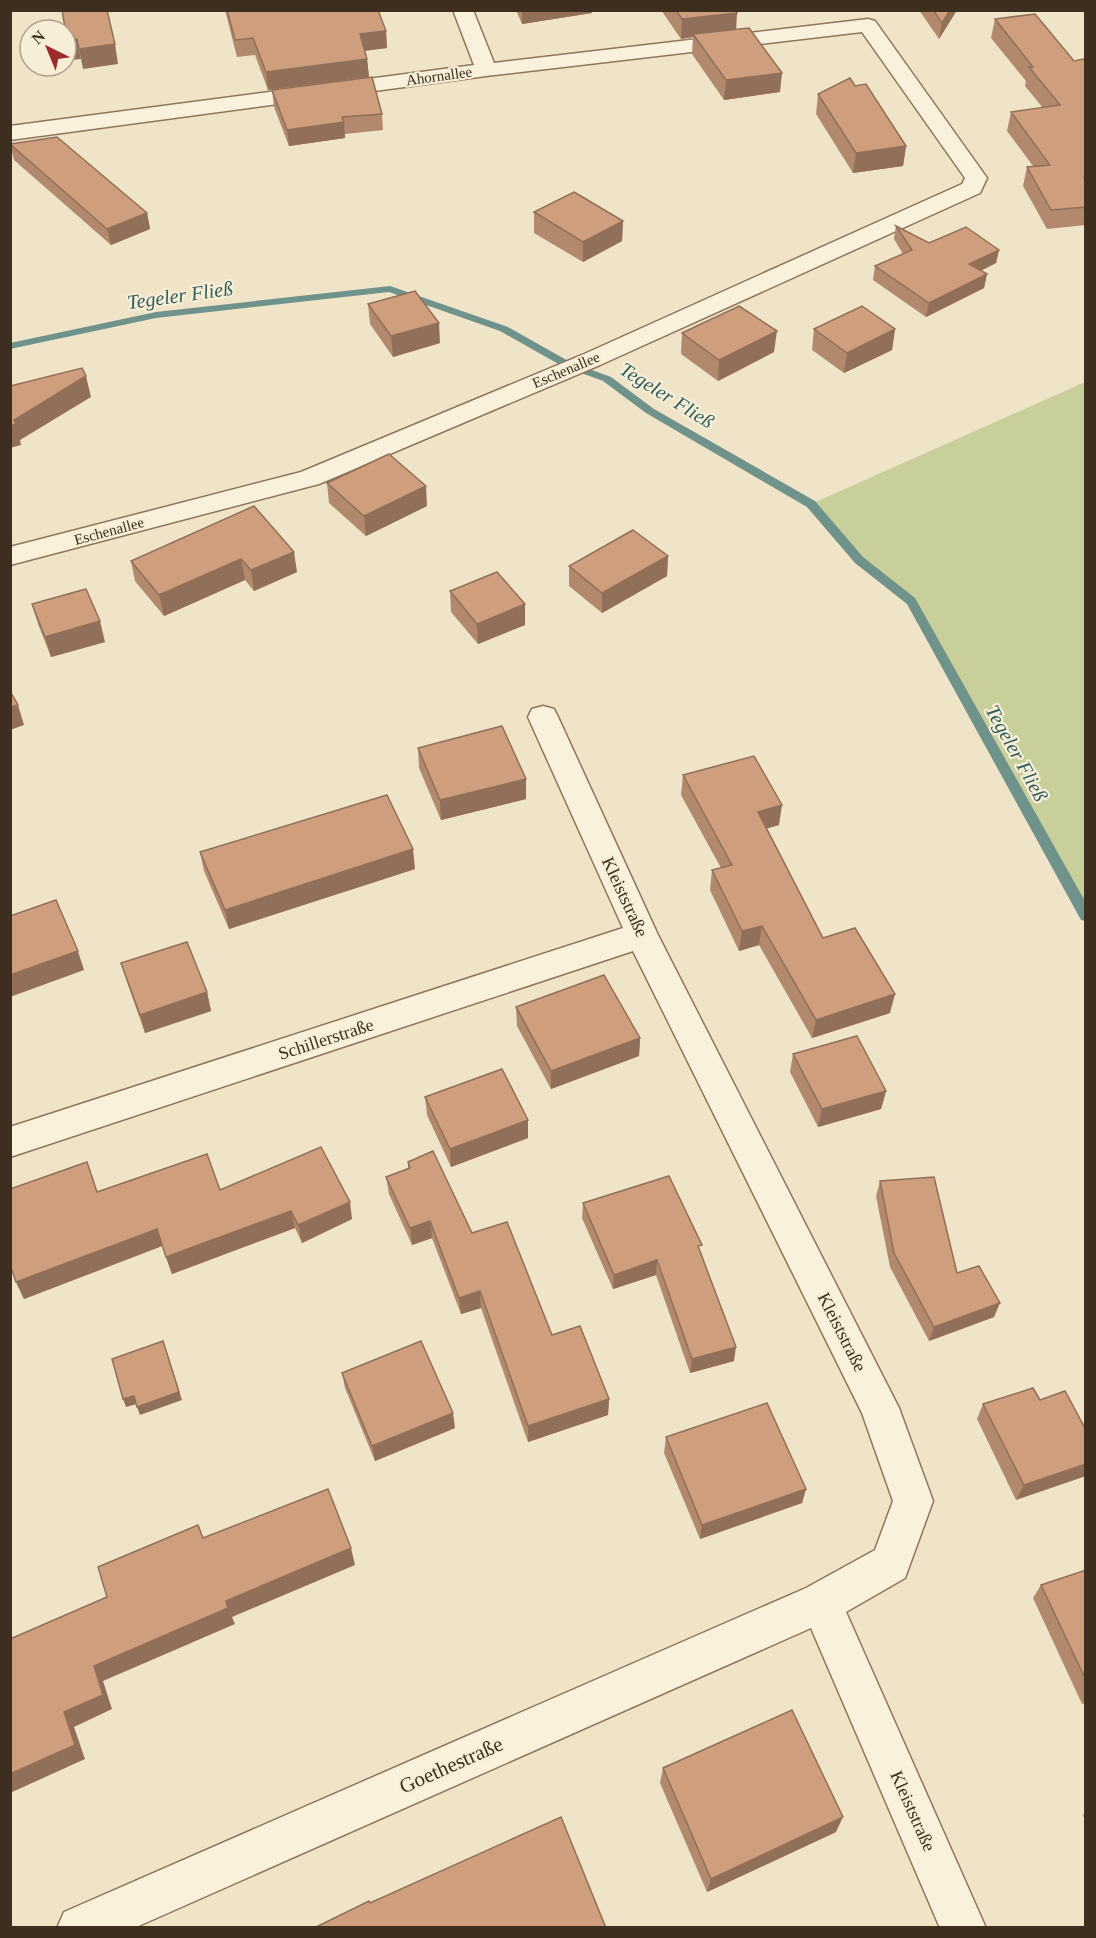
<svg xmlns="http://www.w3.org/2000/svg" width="1096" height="1938" font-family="'Times New Roman',serif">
	<rect width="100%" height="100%" fill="#f0e4c8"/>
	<!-- green -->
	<path fill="#c9cf9b" d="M1085 382V916L911 601 859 560 811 504Z"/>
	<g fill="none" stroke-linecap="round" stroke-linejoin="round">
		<!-- stream -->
		<path fill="#6f938a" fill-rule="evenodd" d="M390 286 508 327 570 362 611 377 654 409 815 501 863 557 915 598 1086 903V921L1081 920 907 604 855 563 807 507 646 413 603 381 562 366 500 331 389 292 156 318 10 349V343L156 312Z"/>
		<defs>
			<g id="street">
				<path d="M453 10H473L494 63 868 19 875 21 987 178 980 193 600 365 319 484 10 565V547L301 472 582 355 962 184 965 178 862 32 486 76 10 140V126L474 65Z"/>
				<path d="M543 706 554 709 558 717 658 935 899 1408 933 1501 905 1578 846 1612 986 1928H940L811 1628 134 1928H57L64 1912 806 1588 875 1550 893 1501 862 1413 633 951 10 1157V1127L623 928 528 717 532 709Z"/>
			</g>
		</defs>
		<!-- street casing -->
		<use href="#street" stroke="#8d765c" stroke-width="3"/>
		<!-- street -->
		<use href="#street" fill="#faf1dc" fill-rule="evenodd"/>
	</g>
	<!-- wall -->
	<g fill="#b2896c">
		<path d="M225 10H378L386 31 387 48 365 51 367 59 369 77 268 90 255 55 237 57Z"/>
		<path d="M516 10H592V13L522 24Z"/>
		<path d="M661 10H736V29L780 92 724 100 692 54 693 37 681 39Z"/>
		<path d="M919 10H957L939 39Z"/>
		<path d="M995 19 1074 61 1086 62V225L1047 229 1023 186 1027 167 1033 166 1007 131 1011 112 1043 108 1025 86 1026 81 991 38Z"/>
		<path d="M855 86 906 146 903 166 853 173 816 114 818 94Z"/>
		<path d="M272 90 382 114 383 130 345 134V138L289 146 274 107Z"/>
		<path d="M10 144 147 213 150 229 111 245 14 160Z"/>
		<path d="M534 212 623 221 622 241 583 262 534 233Z"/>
		<path d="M896 226 929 243 999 250 996 263 981 271 987 274 984 288 926 317 873 280 875 266 903 254 894 239Z"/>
		<path d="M368 304 440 343 393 357 370 324Z"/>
		<path d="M814 329H895L892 350 844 373 812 350Z"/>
		<path d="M682 333 774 352 718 381 681 354Z"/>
		<path d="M327 483 427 506 366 536 329 503Z"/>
		<path d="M254 506 297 572 254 591 245 580 164 616 135 581 131 561Z"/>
		<path d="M668 556 667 576 602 613 569 586V566Z"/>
		<path d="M450 591 525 604V625L478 644 451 612Z"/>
		<path d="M32 604 105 642 51 657 38 624Z"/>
		<path d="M418 748 526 799 441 820 419 768Z"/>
		<path d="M683 775 779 825 766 828 823 938 890 1013 812 1038 759 945 739 951 710 890 712 870 721 868 681 795Z"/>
		<path d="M200 852 415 869 229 929 204 871Z"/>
		<path d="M121 963 207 992 211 1011 145 1033 127 982Z"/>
		<path d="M516 1007 640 1038 639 1056 551 1089 517 1026Z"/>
		<path d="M793 1054 886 1091 881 1109 818 1127 790 1072Z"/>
		<path d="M425 1097 528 1120V1138L451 1167 427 1115Z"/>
		<path d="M408 1162 472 1233 552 1335 609 1399 608 1415 528 1442 481 1308 461 1314 432 1238 412 1245 389 1194 386 1177 408 1168Z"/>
		<path d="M880 1181 957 1273 994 1317 929 1341 890 1267 876 1196Z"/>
		<path d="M220 1190 352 1219 302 1243 295 1228 172 1274 162 1246 24 1299 16 1282 98 1192Z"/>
		<path d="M583 1203 701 1252 734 1361 690 1373 656 1275 613 1289 582 1218Z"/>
		<path d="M342 1373 455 1428 375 1461 345 1388Z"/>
		<path d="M1040 1400 1086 1430 1016 1500 977 1419 983 1404Z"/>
		<path d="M666 1437 806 1489 802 1503 700 1539 664 1453Z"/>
		<path d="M1086 1570V1703L1082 1704 1033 1598 1041 1585Z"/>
		<path d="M663 1768 836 1832 707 1892 660 1783Z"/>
		<path d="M1086 1812V1822L1083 1815Z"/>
	</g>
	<!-- shaded-wall -->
	<g fill="#916f58">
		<path d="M522 10H592V13L522 24Z"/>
		<path d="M950 10H957L939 39 942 23Z"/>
		<path d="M737 13 736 32 693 34V37L681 39 682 19Z"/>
		<path d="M386 31 387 48 362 51 360 34Z"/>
		<path d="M77 39 81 59 71 60 67 40Z"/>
		<path d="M115 44 118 64 83 69 79 49Z"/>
		<path d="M367 59 369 77 268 90 266 72Z"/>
		<path d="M782 73 780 92 724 100 726 80Z"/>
		<path d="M344 122 345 138 289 146 287 130Z"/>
		<path d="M906 146 903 166 853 173 856 153Z"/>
		<path d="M147 213 150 229 111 245 107 229Z"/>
		<path d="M623 221 622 241 583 262V242Z"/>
		<path d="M999 250 996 263 966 278 969 264Z"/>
		<path d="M987 274 984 288 926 317 929 303Z"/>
		<path d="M439 323 440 343 393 357 391 336Z"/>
		<path d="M895 329 892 350 844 373 847 353Z"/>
		<path d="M777 331 774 352 718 381 719 360Z"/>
		<path d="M86 376 91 397 20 440 21 445 10 448V426L14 420Z"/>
		<path d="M426 486 427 506 366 536 364 516Z"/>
		<path d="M294 552 297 572 254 591 251 570Z"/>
		<path d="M668 556 667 576 602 613V593Z"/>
		<path d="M241 559 245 580 164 616 159 595Z"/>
		<path d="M525 604V625L478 644 477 624Z"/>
		<path d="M100 621 105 642 51 657 45 637Z"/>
		<path d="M18 705 24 725 10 730V707Z"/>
		<path d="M526 779V799L441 820 440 800Z"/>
		<path d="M782 805 779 825 755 832 758 812Z"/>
		<path d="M413 849 415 869 229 929 225 910Z"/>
		<path d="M762 926 759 945 739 951 742 931Z"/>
		<path d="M78 951 84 970 10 997V975Z"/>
		<path d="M207 992 211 1011 145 1033 140 1015Z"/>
		<path d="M895 994 890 1013 812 1038 816 1020Z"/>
		<path d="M640 1038 639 1056 551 1089V1071Z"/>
		<path d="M886 1091 881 1109 818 1127 822 1109Z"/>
		<path d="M528 1120V1138L451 1167 450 1149Z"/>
		<path d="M350 1202 352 1219 302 1243 298 1225Z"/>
		<path d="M291 1211 295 1228 172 1274 166 1257Z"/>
		<path d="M430 1221 432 1238 412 1245 410 1228Z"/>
		<path d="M157 1229 162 1246 24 1299 16 1282Z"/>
		<path d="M657 1260 656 1275 613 1289 614 1275Z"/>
		<path d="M480 1291 481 1308 461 1314 459 1298Z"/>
		<path d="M1000 1303 994 1317 929 1341 934 1327Z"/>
		<path d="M736 1347 734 1361 690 1373 692 1359Z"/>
		<path d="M166 1349 182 1400 140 1415 137 1407Z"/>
		<path d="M134 1396 137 1404 126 1407 123 1399Z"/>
		<path d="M609 1399 608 1415 528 1442V1426Z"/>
		<path d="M453 1413 455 1428 375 1461 372 1446Z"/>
		<path d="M1086 1464V1476L1016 1500 1024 1485Z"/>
		<path d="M806 1489 802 1503 700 1539 702 1525Z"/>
		<path d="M351 1548 355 1565 232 1617 235 1624 103 1681 112 1709 74 1727 85 1759 10 1793V1774L64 1712 94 1666 226 1601Z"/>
		<path d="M843 1817 836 1832 707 1892 711 1879Z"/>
	</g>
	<!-- building -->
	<g fill="#cf9f7d" stroke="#916f58" stroke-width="1.5">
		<path d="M62 10H107L115 44 79 49 77 39 67 40Z"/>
		<path d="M227 10H378L386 31 360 34 367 59 266 72 253 38 235 40Z"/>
		<path d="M676 10H736L737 13 682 19Z"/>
		<path d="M933 10H950L942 23Z"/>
		<path d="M1035 14 1074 61 1083 59 1086 62V176L1084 177 1086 179V207L1051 210 1027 167 1050 165 1011 112 1060 105 1029 67H1033L995 19Z"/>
		<path d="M749 28 782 73 726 80 693 34Z"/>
		<path d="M372 77 382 114 342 117 344 122 287 130 272 90Z"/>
		<path d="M850 78 855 86 866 84 906 146 856 153 818 94Z"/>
		<path d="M57 137 147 213 107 229 10 144Z"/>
		<path d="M574 192 623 221 583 242 534 212Z"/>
		<path d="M896 226 929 243 966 227 999 250 969 264 987 274 929 303 875 266 912 250Z"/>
		<path d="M415 291 439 323 391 336 368 304Z"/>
		<path d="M739 306 777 331 719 360 682 333Z"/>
		<path d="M862 306 895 329 847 353 814 329Z"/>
		<path d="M82 368 86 376 14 420 16 424 10 426V386Z"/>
		<path d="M389 454 426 486 364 516 327 483Z"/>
		<path d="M254 506 294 552 251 570 241 559 159 595 131 561Z"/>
		<path d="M633 530 668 556 602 593 569 566Z"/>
		<path d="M497 572 525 604 477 624 450 591Z"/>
		<path d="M86 589 100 621 45 637 32 604Z"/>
		<path d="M10 691 18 705 10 707Z"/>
		<path d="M502 726 526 779 440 800 418 748Z"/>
		<path d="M754 756 782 805 758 812 823 938 855 928 895 994 816 1020 762 926 742 931 712 870 732 865 683 775Z"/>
		<path d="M387 795 413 849 225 910 200 852Z"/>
		<path d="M56 900 78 951 10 975V916Z"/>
		<path d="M187 942 207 992 140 1015 121 963Z"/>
		<path d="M604 975 640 1038 551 1071 516 1007Z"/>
		<path d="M857 1036 886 1091 822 1109 793 1054Z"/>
		<path d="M502 1069 528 1120 450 1149 425 1097Z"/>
		<path d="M321 1147 350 1202 298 1225 291 1211 166 1257 157 1229 16 1282 10 1265V1189L87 1162 97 1192 207 1154 220 1190Z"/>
		<path d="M433 1151 472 1233 507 1222 552 1335 580 1326 609 1399 528 1426 480 1291 459 1298 430 1221 410 1228 386 1177 410 1168 408 1162Z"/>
		<path d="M669 1176 702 1245 698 1246 736 1347 692 1359 657 1260 614 1275 583 1203Z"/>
		<path d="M934 1177 957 1273 979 1266 1000 1303 934 1327 894 1253 880 1181Z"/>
		<path d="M163 1341 179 1392 137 1407 134 1396 123 1399 112 1359Z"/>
		<path d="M421 1341 453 1413 372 1446 342 1373Z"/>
		<path d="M1033 1388 1040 1400 1065 1391 1086 1430V1464L1024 1485 983 1404Z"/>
		<path d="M767 1403 806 1489 702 1525 666 1437Z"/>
		<path d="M328 1489 351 1548 226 1601 228 1608 94 1666 103 1695 64 1712 75 1745 10 1774V1639L107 1597 98 1567 198 1525 203 1538Z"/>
		<path d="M1086 1570V1680L1041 1585Z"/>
		<path d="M792 1710 843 1817 711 1879 663 1768Z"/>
		<path d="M561 1817 606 1928H314L369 1901 370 1903Z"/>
	</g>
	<g text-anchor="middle" stroke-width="4.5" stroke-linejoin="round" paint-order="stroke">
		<!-- far-street labels -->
		<g font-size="15" fill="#3d2e20" stroke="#f7eed8">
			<text transform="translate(439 76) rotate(-8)" y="5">Ahornallee</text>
			<text transform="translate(566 370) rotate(-23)" y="5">Eschenallee</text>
			<text transform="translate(109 531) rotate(-15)" y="5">Eschenallee</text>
		</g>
		<!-- street labels -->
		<g font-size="18" fill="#3d2e20" stroke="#f7eed8">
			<text transform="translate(625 897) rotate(65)" y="6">Kleiststraße</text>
			<text transform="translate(326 1039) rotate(-18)" y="6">Schillerstraße</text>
			<text transform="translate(842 1332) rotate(63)" y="6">Kleiststraße</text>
			<text transform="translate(913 1811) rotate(66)" y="6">Kleiststraße</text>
		</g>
		<!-- water labels -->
		<g font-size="20" font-style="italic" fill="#2f5d5a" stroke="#f7eed8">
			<text transform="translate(180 295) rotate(-8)" y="7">Tegeler Fließ</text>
			<text transform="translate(667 395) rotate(32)" y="7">Tegeler Fließ</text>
			<text transform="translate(1017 753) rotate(61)" y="7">Tegeler Fließ</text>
		</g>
		<!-- near-street labels -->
		<g font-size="21" fill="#3d2e20" stroke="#f7eed8">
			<text transform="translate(451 1765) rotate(-24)" y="7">Goethestraße</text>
		</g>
	</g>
	<!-- border -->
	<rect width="1096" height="1938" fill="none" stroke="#3d2e20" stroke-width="24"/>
	<!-- north arrow -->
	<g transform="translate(48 48) rotate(317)"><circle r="28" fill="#f7eed8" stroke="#ada18e" stroke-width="1.5"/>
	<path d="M0-4.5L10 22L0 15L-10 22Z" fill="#9e2a2b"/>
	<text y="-9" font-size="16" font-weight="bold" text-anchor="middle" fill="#3d2e20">N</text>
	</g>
</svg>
